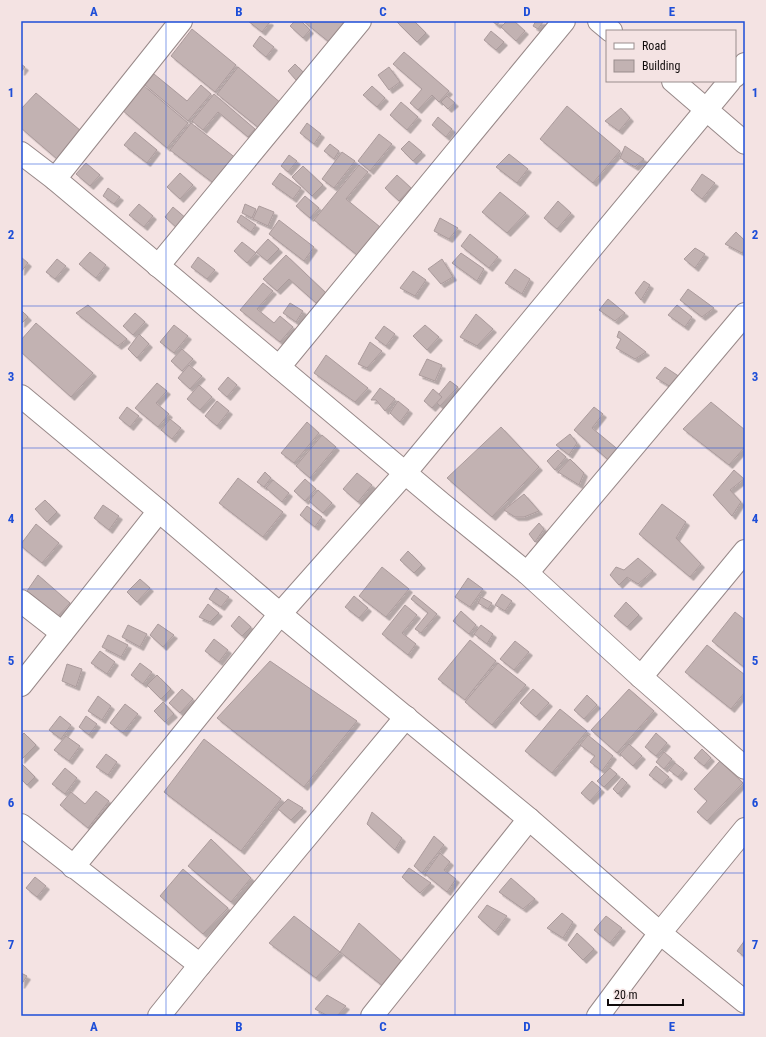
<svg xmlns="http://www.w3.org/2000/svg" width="766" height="1037" font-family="'Roboto Condensed',sans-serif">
	<defs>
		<filter id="shadow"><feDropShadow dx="3.5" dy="3.5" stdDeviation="0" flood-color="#0004"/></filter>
	</defs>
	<rect width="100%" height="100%" fill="#f4e3e3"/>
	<!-- building -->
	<g fill="#c2b2b2" stroke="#ab9b9c" filter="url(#shadow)">
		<path d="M248 21H269L270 22 262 32Z"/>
		<path d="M295 21H301L310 30 303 38 290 26Z"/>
		<path d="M303 21H347L329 42Z"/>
		<path d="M396 21H414L426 33 417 42Z"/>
		<path d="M492 21H500L497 25Z"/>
		<path d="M507 21H514L525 31 516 41 501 27Z"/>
		<path d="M536 21H542L543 22 538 29 533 26Z"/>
		<path d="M192 29 236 65 215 92 171 56Z"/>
		<path d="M491 31 504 42 496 50 484 40Z"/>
		<path d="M260 36 274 47 266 57 253 46Z"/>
		<path d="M404 52 449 91 439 102 432 95 418 110 410 103 422 89 393 64Z"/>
		<path d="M21 64 25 67 21 72Z"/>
		<path d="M295 64 304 73 296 80 288 71Z"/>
		<path d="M238 67 282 104 260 129 217 94Z"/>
		<path d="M389 67 400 82 389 90 378 75Z"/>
		<path d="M154 74 187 101 201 85 211 94 188 121 145 85Z"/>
		<path d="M143 85 188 123 167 148 122 110Z"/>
		<path d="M372 86 385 98 377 107 363 95Z"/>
		<path d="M36 93 81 131 57 159 21 128V109Z"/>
		<path d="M214 94 255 129 248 137 218 112 203 130 192 121Z"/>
		<path d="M447 96 455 103 448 109 441 102Z"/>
		<path d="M401 102 418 117 407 130 390 115Z"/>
		<path d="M567 106 620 151 593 183 540 139Z"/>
		<path d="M621 108 630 118 619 131 605 121Z"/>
		<path d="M438 117 452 129 446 137 432 125Z"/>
		<path d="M191 123 237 159 216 185 170 150Z"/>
		<path d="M307 123 321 134 314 144 300 133Z"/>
		<path d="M135 132 157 150 147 163 124 145Z"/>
		<path d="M379 134 392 144 370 171 358 161Z"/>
		<path d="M409 141 422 152 413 161 401 149Z"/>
		<path d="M330 144 339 151 334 159 324 151Z"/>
		<path d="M625 146 644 159 635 167 620 158Z"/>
		<path d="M342 152 355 161 334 188 322 179Z"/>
		<path d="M509 154 528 169 517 183 496 167Z"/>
		<path d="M289 155 297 161 288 172 281 166Z"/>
		<path d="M86 163 100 175 90 186 76 174Z"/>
		<path d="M359 165 368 172 346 199 380 227 357 255 314 220Z"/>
		<path d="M303 166 323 185 312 196 292 177Z"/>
		<path d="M180 173 193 185 180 199 167 187Z"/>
		<path d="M280 173 301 188 293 199 272 184Z"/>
		<path d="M702 174 715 183 702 199 691 190Z"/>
		<path d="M397 175 411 188 399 201 385 188Z"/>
		<path d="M108 188 120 197 114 204 103 196Z"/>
		<path d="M500 192 526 213 507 233 482 212Z"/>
		<path d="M305 196 319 208 310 218 296 206Z"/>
		<path d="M558 201 571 213 557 229 544 218Z"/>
		<path d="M139 204 153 216 144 227 129 215Z"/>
		<path d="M245 204 256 209 252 218 242 213Z"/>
		<path d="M259 206 274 212 268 226 253 219Z"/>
		<path d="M173 207 188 220 179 230 165 217Z"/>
		<path d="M241 215 256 225 251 232 237 222Z"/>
		<path d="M440 218 458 228 449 239 434 231Z"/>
		<path d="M279 220 314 247 304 261 269 234Z"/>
		<path d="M736 232 745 241V249L742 253 725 244Z"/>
		<path d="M470 234 498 257 489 268 461 246Z"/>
		<path d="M268 239 279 249 267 261 256 252Z"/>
		<path d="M242 242 256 253 247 263 234 251Z"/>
		<path d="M695 248 705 254 695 268 684 259Z"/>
		<path d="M90 252 106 265 96 278 79 264Z"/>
		<path d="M461 253 484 269 477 281 452 263Z"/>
		<path d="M286 255 326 293 316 303 289 279 277 291 263 279Z"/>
		<path d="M21 257 28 263 21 272Z"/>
		<path d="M198 257 215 270 207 279 191 267Z"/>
		<path d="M57 259 66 266 55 279 46 272Z"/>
		<path d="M442 259 453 277 441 284 428 269Z"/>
		<path d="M515 269 530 279 522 294 505 283Z"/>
		<path d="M413 271 426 280 415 296 400 288Z"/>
		<path d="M644 281 650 285 641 300 635 293Z"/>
		<path d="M263 283 273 291 257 309 274 323 280 316 293 327 280 342 240 310Z"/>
		<path d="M688 289 714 308 702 317 680 300Z"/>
		<path d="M608 299 625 313 615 321 599 310Z"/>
		<path d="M290 303 303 311 296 322 283 313Z"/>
		<path d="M88 305 127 339 118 346 76 313Z"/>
		<path d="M677 305 692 317 685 327 668 315Z"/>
		<path d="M21 310 28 317 21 324Z"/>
		<path d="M135 313 145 322 133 335 123 326Z"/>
		<path d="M476 314 493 329 477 346 460 337Z"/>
		<path d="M36 323 93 373 71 397 21 352V340Z"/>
		<path d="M174 325 188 336 174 353 160 342Z"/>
		<path d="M425 325 439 337 427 350 413 336Z"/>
		<path d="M384 326 395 334 386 346 375 338Z"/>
		<path d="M619 331 646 352 635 359 616 348 621 339 617 337Z"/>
		<path d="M139 334 149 344 137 358 128 349Z"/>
		<path d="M370 342 382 351 367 368 358 364Z"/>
		<path d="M182 349 193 359 182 371 171 361Z"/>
		<path d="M326 355 368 388 355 402 314 373Z"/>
		<path d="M427 359 442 365 435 381 419 375Z"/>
		<path d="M189 365 202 376 190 389 178 378Z"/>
		<path d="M665 367 680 377 671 387 656 378Z"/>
		<path d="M228 377 237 385 227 397 218 389Z"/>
		<path d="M450 381 458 387 440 406 434 400Z"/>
		<path d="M157 383 167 391 156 403 169 414 158 427 135 408Z"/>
		<path d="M199 385 212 397 200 410 187 399Z"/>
		<path d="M380 388 395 399 385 411 376 400H371Z"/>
		<path d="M433 389 442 397 432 408 424 401Z"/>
		<path d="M217 401 229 411 217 426 205 416Z"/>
		<path d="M398 401 409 410 400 422 390 413Z"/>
		<path d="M711 402 745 430V447L729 465 683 429Z"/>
		<path d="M127 407 139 416 130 427 119 418Z"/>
		<path d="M594 407 603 414 592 428 621 452 613 464 574 430Z"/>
		<path d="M170 419 181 428 172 439 161 430Z"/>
		<path d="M307 422 319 433 294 463 281 453Z"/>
		<path d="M501 427 539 467 492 517 447 478Z"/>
		<path d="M570 434 577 443 569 455 556 445Z"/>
		<path d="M322 435 336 447 310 478 296 466Z"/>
		<path d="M558 450 566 457 555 470 547 461Z"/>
		<path d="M570 459 584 473 579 485 558 472Z"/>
		<path d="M734 470 744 479 730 490 741 502 732 516 713 495Z"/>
		<path d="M265 472 271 478 264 487 257 482Z"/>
		<path d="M357 473 372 485 358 502 343 489Z"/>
		<path d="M238 478 283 512 263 537 219 503Z"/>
		<path d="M305 479 316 489 305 501 294 491Z"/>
		<path d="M273 480 289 493 282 502 266 488Z"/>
		<path d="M318 490 332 503 323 513 309 501Z"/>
		<path d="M524 494 539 511 524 517H515L504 510Z"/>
		<path d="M45 500 57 512 47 522 35 509Z"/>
		<path d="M662 504 686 522 676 538 701 564 690 577 639 534Z"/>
		<path d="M103 505 119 516 109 530 94 518Z"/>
		<path d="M307 506 322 517 315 527 300 515Z"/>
		<path d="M539 523 544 529 535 542 529 534Z"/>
		<path d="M36 524 59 543 42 563 21 546V544Z"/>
		<path d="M408 551 422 565 414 573 400 560Z"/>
		<path d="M638 558 653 571 638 584 627 577 619 585 610 575 616 567 624 570Z"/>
		<path d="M382 567 409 589 386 617 359 596Z"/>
		<path d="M38 575 70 603 58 616 27 591Z"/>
		<path d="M468 578 483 589 470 607 455 597Z"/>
		<path d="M140 579 150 588 137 602 127 592Z"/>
		<path d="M216 588 229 597 221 607 209 599Z"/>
		<path d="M502 594 512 601 505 611 495 605Z"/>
		<path d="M414 595 437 614 421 633 415 629 428 613 411 599Z"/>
		<path d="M354 596 368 608 359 618 345 607Z"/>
		<path d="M481 597 492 603 488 609 478 603Z"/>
		<path d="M626 602 639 615 627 627 614 616Z"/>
		<path d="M208 604 219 613 210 622 199 617Z"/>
		<path d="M405 605 417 615 402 633 416 644 408 655 382 634Z"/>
		<path d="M461 611 476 625 469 634 453 621Z"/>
		<path d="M735 612 745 620V668L712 641Z"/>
		<path d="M239 616 251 627 242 636 231 626Z"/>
		<path d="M158 624 174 635 163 647 150 635Z"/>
		<path d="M128 625 147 634 140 647 122 637Z"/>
		<path d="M481 625 493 634 487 644 474 634Z"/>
		<path d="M108 635 128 645 121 657 102 647Z"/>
		<path d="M214 639 228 650 219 662 205 651Z"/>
		<path d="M470 640 496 661 465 700 438 679Z"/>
		<path d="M515 641 529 652 514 670 500 659Z"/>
		<path d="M707 645 745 675V692L731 709 685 672Z"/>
		<path d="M100 651 115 662 107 674 91 663Z"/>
		<path d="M270 661 357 721 304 787 217 718Z"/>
		<path d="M140 663 152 672 143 684 131 675Z"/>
		<path d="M498 663 526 685 492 725 465 702Z"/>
		<path d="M67 664 82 669 76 687 62 681Z"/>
		<path d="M157 675 171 689 161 699 147 685Z"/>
		<path d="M182 689 193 699 180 713 169 703Z"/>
		<path d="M533 689 549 703 536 717 520 703Z"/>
		<path d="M629 689 654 711 617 753 591 730Z"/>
		<path d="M587 695 597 705 584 719 574 710Z"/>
		<path d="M98 696 111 706 102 720 88 711Z"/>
		<path d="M163 702 174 714 165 722 154 711Z"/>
		<path d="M125 704 138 714 123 733 110 723Z"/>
		<path d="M560 709 587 731 552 773 525 751Z"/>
		<path d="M60 716 71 725 61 739 49 730Z"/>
		<path d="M86 716 97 724 89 735 79 727Z"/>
		<path d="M24 733 36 745 21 760V736Z"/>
		<path d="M656 733 667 743 656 756 645 747Z"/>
		<path d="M588 735 613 756 602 771 590 762 595 756 580 745Z"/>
		<path d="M66 736 80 746 69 761 54 750Z"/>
		<path d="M204 739 281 799 241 851 164 792Z"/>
		<path d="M629 744 642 756 633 766 620 754Z"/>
		<path d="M702 749 711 758 704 766 694 758Z"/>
		<path d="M664 752 672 759 664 769 656 762Z"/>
		<path d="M106 754 117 762 108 775 96 767Z"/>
		<path d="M720 761 743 783 707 821 697 812 707 801 694 789Z"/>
		<path d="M21 763 35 777 27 785 21 779Z"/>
		<path d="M675 763 684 770 678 777 669 770Z"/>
		<path d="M656 766 669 777 662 785 649 775Z"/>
		<path d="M65 768 77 778 65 794 52 784Z"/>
		<path d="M610 768 617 774 604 787 597 781Z"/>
		<path d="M622 778 627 783 618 794 613 789Z"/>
		<path d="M592 781 601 789 590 801 581 793Z"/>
		<path d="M96 791 109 801 88 828 60 805 71 792 85 804Z"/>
		<path d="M288 799 303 808 291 820 278 809Z"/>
		<path d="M372 812 402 838 395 850 367 824Z"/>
		<path d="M434 836 444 845 422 873 414 866Z"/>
		<path d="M211 839 251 878 231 902 188 866Z"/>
		<path d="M440 853 450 862 444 870 456 879 447 892 425 874Z"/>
		<path d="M409 868 431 883 420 893 402 877Z"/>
		<path d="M183 869 228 908 203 934 160 896Z"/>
		<path d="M35 877 46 886 37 897 26 888Z"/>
		<path d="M511 878 535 899 523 909 499 892Z"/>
		<path d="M487 905 507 916 495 932 478 917Z"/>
		<path d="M562 913 573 922 563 938 547 928Z"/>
		<path d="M294 916 340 952 316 978 269 943Z"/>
		<path d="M606 916 622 928 610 943 594 930Z"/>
		<path d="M359 923 407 966 384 987 340 952Z"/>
		<path d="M577 933 594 949 583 960 568 945Z"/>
		<path d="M745 940V957L737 951Z"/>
		<path d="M21 973 27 976 21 985Z"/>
		<path d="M327 995 346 1006 337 1016H328L315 1009Z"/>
	</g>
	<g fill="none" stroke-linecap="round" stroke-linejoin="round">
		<defs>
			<g id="street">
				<path d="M599 21 611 31"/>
				<path d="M735 76 745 64"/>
				<path d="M673 81 745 143"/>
				<path d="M21 153 55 179 442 504 527 573 641 677 745 768"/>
				<path d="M55 179 181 21"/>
				<path d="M158 266 360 21"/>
				<path d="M279 367 564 21"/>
				<path d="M21 396 159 511 280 614 529 819 660 933 745 1002"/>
				<path d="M527 573 745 314"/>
				<path d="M21 601 62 633"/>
				<path d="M641 677 745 551"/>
				<path d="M21 685 159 511"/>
				<path d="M21 825 200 965"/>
				<path d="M73 867 172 748 280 614 405 473 730 81"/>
				<path d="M159 1016 200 965 406 717"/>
				<path d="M372 1016 529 819"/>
				<path d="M598 1016 660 933 745 829"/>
			</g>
		</defs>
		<!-- street casing -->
		<use href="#street" stroke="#988989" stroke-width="24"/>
		<!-- street -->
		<use href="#street" stroke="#fff" stroke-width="22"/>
	</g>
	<!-- grid -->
	<path fill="none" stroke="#1d4ed8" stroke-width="1" stroke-opacity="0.55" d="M166 21V1016M311 21V1016M455 21V1016M600 21V1016M21 164H745M21 306H745M21 448H745M21 589H745M21 731H745M21 873H745"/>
	<!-- border -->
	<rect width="766" height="1037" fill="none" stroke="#f4e3e3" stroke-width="44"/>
	<!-- legend -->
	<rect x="606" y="30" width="130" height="52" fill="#f4e3e3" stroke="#998d8d"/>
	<rect x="614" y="43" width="20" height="6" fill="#ffffff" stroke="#998d8d"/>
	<text x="642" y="50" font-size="12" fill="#110c0c">Road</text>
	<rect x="614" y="60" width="20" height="12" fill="#c2b2b2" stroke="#998d8d"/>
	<text x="642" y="70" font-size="12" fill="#110c0c">Building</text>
	<!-- scale -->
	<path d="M608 999v6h75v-6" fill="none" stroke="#110c0c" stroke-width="2"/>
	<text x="614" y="999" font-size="12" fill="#110c0c" stroke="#f4e3e3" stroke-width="3" paint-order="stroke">20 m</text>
	<rect x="22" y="22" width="722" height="993" fill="none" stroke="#1d4ed8" stroke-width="1.5"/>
	<g font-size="13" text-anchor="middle" font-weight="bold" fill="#1d4ed8">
		<text x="94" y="16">A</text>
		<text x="239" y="16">B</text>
		<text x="383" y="16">C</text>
		<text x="527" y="16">D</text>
		<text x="672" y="16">E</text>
		<text x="11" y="97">1</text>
		<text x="755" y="97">1</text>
		<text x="11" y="239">2</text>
		<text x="755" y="239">2</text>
		<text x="11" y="381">3</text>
		<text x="755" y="381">3</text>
		<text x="11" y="523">4</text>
		<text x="755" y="523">4</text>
		<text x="11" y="665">5</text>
		<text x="755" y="665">5</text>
		<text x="11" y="807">6</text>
		<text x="755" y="807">6</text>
		<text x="11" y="949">7</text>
		<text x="755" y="949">7</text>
		<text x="94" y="1031">A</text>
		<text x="239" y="1031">B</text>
		<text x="383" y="1031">C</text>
		<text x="527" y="1031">D</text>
		<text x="672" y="1031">E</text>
	</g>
</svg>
